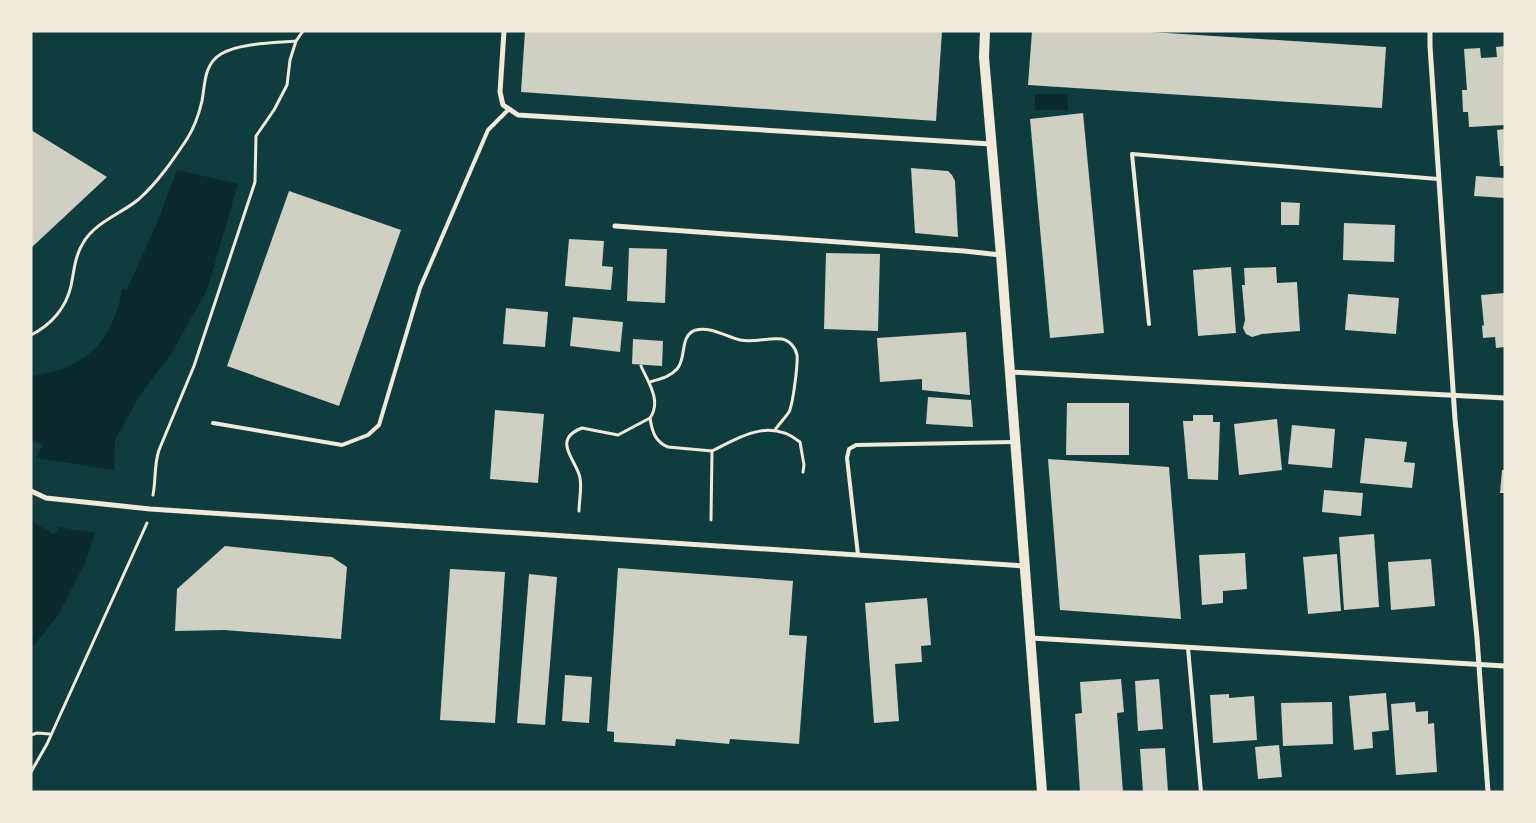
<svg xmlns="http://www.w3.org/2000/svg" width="1536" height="823" font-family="Montserrat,sans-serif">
	<rect width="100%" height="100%" fill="#0f3d3e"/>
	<!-- water -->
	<g fill="#0a2a2b">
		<path d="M1035 94H1067L1068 110H1035Z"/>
		<path d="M177 170 238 184 207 290 171 354 140 395 115 440 114 470 36 458 43 444 31 441V376C86 369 113 342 122 289H127L157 223Z"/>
		<path d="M31 520 54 535 59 527 95 533 86 561 59 614 31 649Z"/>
	</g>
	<!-- building -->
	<g fill="#cfcfc3">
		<path d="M525 31H942L936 121 521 92Z"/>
		<path d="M1032 31H1136L1386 47 1382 108 1028 85Z"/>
		<path d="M1505 46V125L1469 127 1468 112H1463L1462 90H1467L1464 49 1480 48 1481 58 1497 57 1496 47Z"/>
		<path d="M1083 113 1104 333 1050 338 1030 119Z"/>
		<path d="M1505 129V166H1500L1497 130Z"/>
		<path d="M31 130 107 177 31 248Z"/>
		<path d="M911 168 948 171 952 175 955 181 958 237 915 233Z"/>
		<path d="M1476 176 1505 178V198L1474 196Z"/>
		<path d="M289 191 401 230 339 406 227 366Z"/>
		<path d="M1281 202 1300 203 1299 225H1281Z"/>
		<path d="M1344 223 1395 225 1394 262 1343 260Z"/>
		<path d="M569 239 604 241 602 266 613 267 611 290 565 286Z"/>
		<path d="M629 248 667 249 665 303 627 301Z"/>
		<path d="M826 253 880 254 878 331 824 329Z"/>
		<path d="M1231 267 1236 333 1198 336 1193 270Z"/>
		<path d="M1276 267 1277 283 1297 282 1300 331 1262 334 1252 337 1246 334 1243 328 1245 320 1242 285H1245L1244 268Z"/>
		<path d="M1505 293V347L1496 348 1495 337 1483 338 1482 325 1484 326 1481 295Z"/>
		<path d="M1348 294 1399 298 1396 334 1345 330Z"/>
		<path d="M506 308 548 312 545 347 503 344Z"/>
		<path d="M573 317 623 322 620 352 570 346Z"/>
		<path d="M966 332 970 395 922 390V379L880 382 877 338Z"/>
		<path d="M633 339 663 341 662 366 632 364Z"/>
		<path d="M928 397 971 400 973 427 926 424Z"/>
		<path d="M1067 403H1129V455H1066Z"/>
		<path d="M495 410 544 414 538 483 490 479Z"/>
		<path d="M1193 415H1213V422H1220L1218 480 1188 479 1183 421H1193Z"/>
		<path d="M1277 419 1282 470 1239 475 1234 424Z"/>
		<path d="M1292 425 1335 429 1332 468 1288 464Z"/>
		<path d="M1365 438 1407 442 1404 462 1415 463 1412 488 1360 483Z"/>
		<path d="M1048 459 1169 467 1181 619 1060 610Z"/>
		<path d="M1502 470H1505V493H1500Z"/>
		<path d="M1324 490 1363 493 1361 516 1322 512Z"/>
		<path d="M1374 534 1379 607 1344 610 1339 537Z"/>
		<path d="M225 546 332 557 347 567 341 639 224 630 175 631 177 589Z"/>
		<path d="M1245 553 1247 589 1223 591V603L1202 605 1199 555Z"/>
		<path d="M1337 554 1341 611 1308 614 1303 557Z"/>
		<path d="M1431 559 1435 606 1391 610 1388 562Z"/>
		<path d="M618 568 793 581 789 635 807 636 799 744 730 739 729 744 676 739 675 746 614 742V732L607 731Z"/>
		<path d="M450 569 505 572 495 723 440 720Z"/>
		<path d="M529 574 557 577 545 725 517 723Z"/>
		<path d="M927 598 931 645 921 646 922 662 895 664 899 721 874 723 865 603Z"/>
		<path d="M565 675 592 677 589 723 562 721Z"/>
		<path d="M1121 679 1124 712 1117 713 1123 792H1080L1075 714 1082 713 1080 682Z"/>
		<path d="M1159 679 1163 729 1138 731 1135 681Z"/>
		<path d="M1386 693 1389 730 1372 732 1373 748 1354 750 1349 696Z"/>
		<path d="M1229 694V698L1254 696 1257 740 1213 743 1210 695Z"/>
		<path d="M1332 702 1333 744 1283 746 1281 703Z"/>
		<path d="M1415 702 1416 712 1428 711V724L1434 723 1437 772 1396 775 1391 704Z"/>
		<path d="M1279 745 1282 777 1258 779 1255 747Z"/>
		<path d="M1165 748 1168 792H1143L1140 749Z"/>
	</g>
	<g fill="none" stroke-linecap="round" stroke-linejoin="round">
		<!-- path -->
		<g stroke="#f1e9da" stroke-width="3">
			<path d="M31 335C51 325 66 308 71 286 74 271 75 256 83 243 95 222 121 214 139 199 158 182 173 160 187 139 194 128 199 114 202 101 205 84 204 64 221 54 239 43 275 43 296 41L303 31"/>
			<path d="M650 382C659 379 670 377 677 369 687 358 679 335 696 330 710 326 727 337 740 340 754 343 769 337 782 339 789 340 796 348 797 355 798 364 793 404 789 412 785 418 779 424 775 430"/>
			<path d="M650 418C652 431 655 442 668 447L712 451 711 520"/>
			<path d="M712 451C742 436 770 418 800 442L804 465 803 472"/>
			<path d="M153 495C156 479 154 465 159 450L194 366 255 182 256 136 274 110 287 85 290 60 296 41"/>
			<path d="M579 511C579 501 582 489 580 478 578 462 550 440 582 428L618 435 650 418C662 401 648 382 641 366"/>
			<path d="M31 735 37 733 50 734"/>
			<path d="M31 772 47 744 147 523"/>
		</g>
		<!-- service -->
		<g stroke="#f1e9da" stroke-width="4">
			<path d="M1149 324 1132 154 1438 179"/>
			<path d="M213 423 342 445 368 435 379 425 420 288 488 130 508 110"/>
			<path d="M858 555 847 458 849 449 856 445 1014 442"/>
			<path d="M1188 648 1201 792"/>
		</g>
		<!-- minor -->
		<g stroke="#f1e9da" stroke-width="5">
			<path d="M504 31 500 92 503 105 518 115 991 144"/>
			<path d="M1430 31V46L1455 419 1477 638 1488 792"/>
			<path d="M615 226 964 251 1001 255"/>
			<path d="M1010 372 1505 398"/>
			<path d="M31 491 46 498 150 509 1025 566"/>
			<path d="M1031 638 1505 666"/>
		</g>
		<!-- secondary -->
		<path stroke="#f1e9da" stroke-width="10" d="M985 31 984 57 1001 255 1042 792"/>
	</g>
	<!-- border -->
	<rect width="1536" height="823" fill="none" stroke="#f1e9da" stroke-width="65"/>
</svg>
